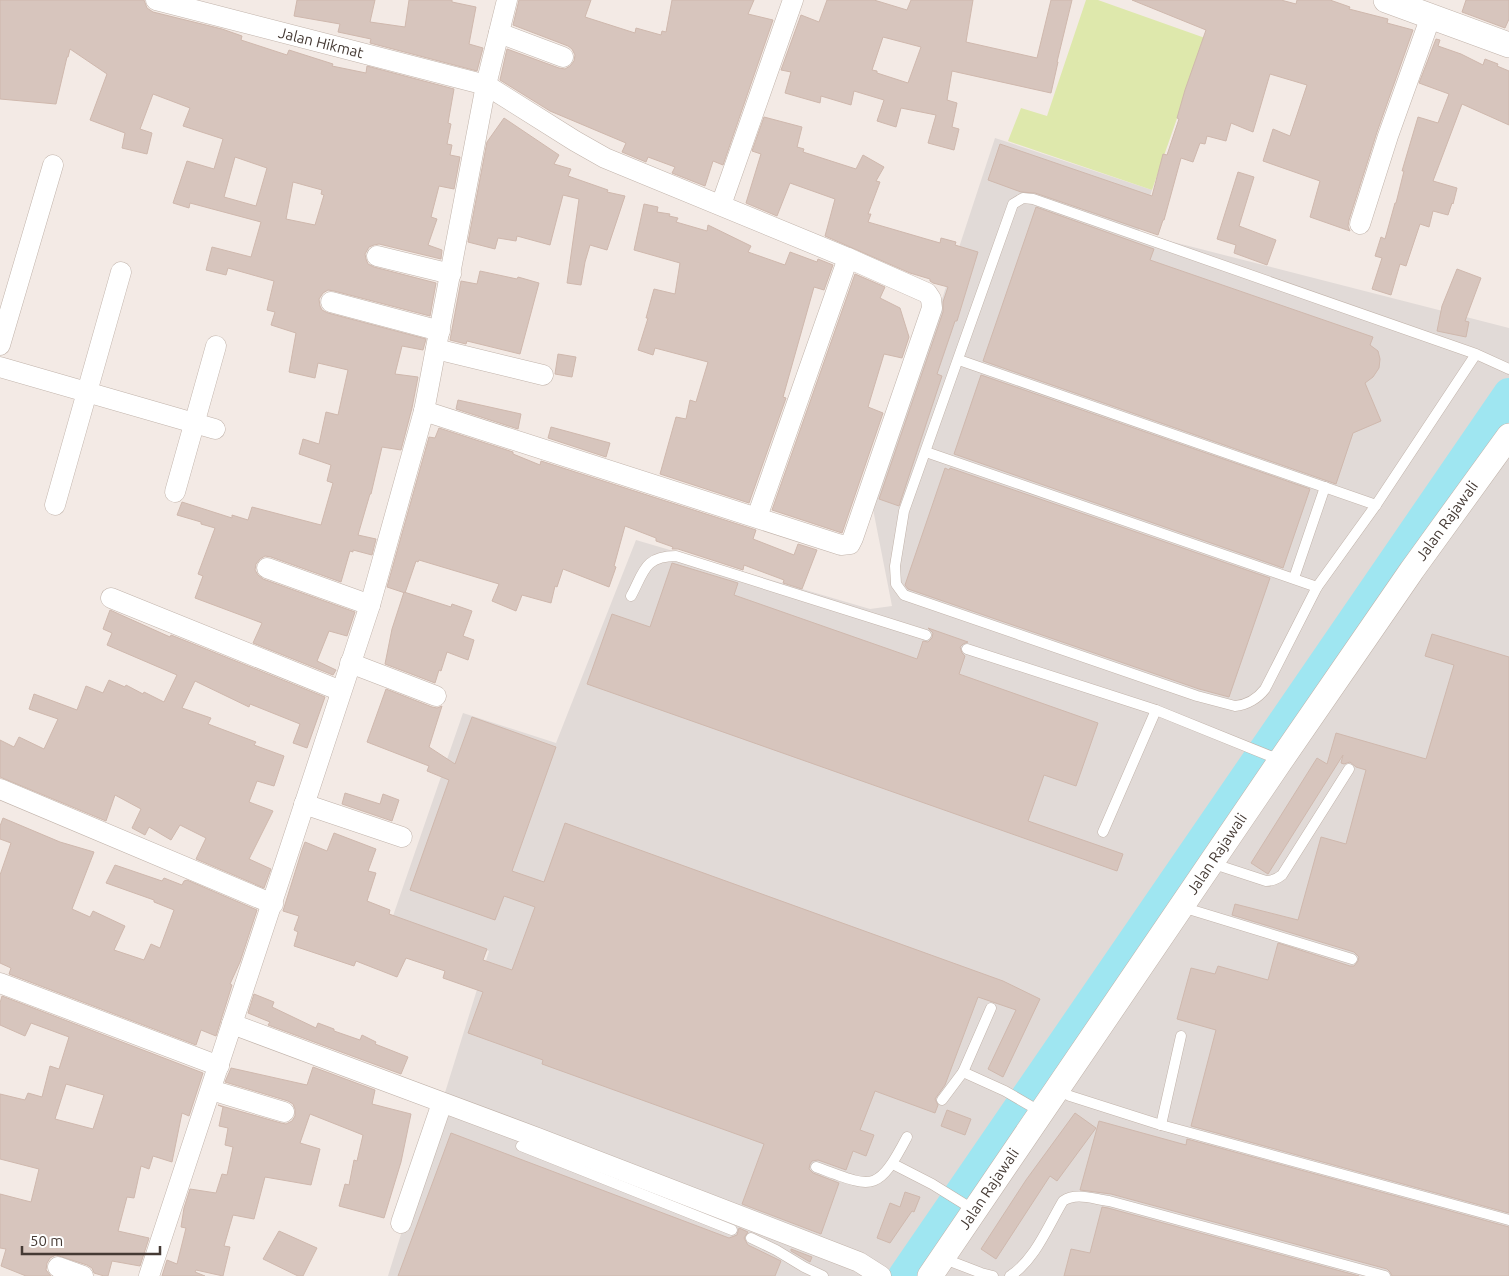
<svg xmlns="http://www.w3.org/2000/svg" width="1509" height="1276" font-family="Ubuntu,sans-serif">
	<rect width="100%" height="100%" fill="#f3eae5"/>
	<!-- industrial -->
	<path fill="#e1dad7" d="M995 138 1152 190 1138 233 1509 328V1276H388L489 951 393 916 463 713 556 743 636 540 870 609 892 606 873 509Z"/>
	<!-- green -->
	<path fill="#dee8ac" d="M1086 0H1098L1205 38 1152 190 1008 141 1021 108 1047 116Z"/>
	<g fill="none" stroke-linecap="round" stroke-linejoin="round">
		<!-- river -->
		<path stroke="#9fe6f1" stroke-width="32" d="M904 1276 1509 394"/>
	</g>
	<!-- building -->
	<g fill="#d7c5bd" stroke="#cfb8ad" fill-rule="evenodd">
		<path d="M0 0H144L147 8 153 12 222 29 242 36 241 40 287 55 289 50 333 64 332 66 366 73 367 66 454 89 448 123 451 124 447 144 452 145 450 155 460 157 454 189 439 186 431 217 437 219 428 245 442 250 441 259 379 244 374 245 369 247 365 254 366 259 368 264 374 267 436 283 430 316 334 291 328 290 323 293 319 299 320 306 322 310 328 313 426 339 423 350 402 346 395 374 418 377 412 408 401 450 382 447 371 494H370L358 535 376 539 372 555 353 550V552L350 551 341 582 271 557 265 556 260 559 256 564 255 570 258 575 263 579 355 612 347 636 329 631 317 661 336 670 333 675 253 643 262 623 195 598 203 576 198 574 215 528 201 524V522L177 515 182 502 232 518V515L248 520 252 507 321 525 333 483 327 481 331 465 299 454 303 439 319 444 326 412 338 415 348 370 318 363 315 378 289 372 296 333 271 325 275 312 267 310 274 281 228 268 226 275 206 270 212 247 251 257 261 222 190 203 189 208 173 203 187 161 214 169 223 139 183 126 190 108 153 94 140 129 152 133 147 154 122 148 125 133 90 120 107 74 70 49 68 57H67L56 104 0 99ZM235 157 267 168 256 206 224 197ZM293 182 322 190 321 194 324 195 315 225 286 219Z"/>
		<path d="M297 0H375L370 22 405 27 409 0H452V2L476 7 469 44 483 48 477 71 370 43 371 39 338 32 340 24 294 16Z"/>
		<path d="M519 0H591L585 17 635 33 636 28 661 35 662 31 666 32 672 0H754L748 14 773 20 723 165 713 161 705 186 672 173 675 167 648 157 646 162 622 152 626 143 550 111 500 80 507 49 559 68 565 69 570 66 574 61 575 55 572 49 568 46 513 25Z"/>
		<path d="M827 0H874L907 10 911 0H973L966 42 1037 58 1051 0H1072L1057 62H1058L1051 93 952 71 947 100 957 103 952 127 959 129 954 150 928 143 936 115 901 108 896 127 877 121 884 100 854 91 851 105 821 96 820 103 785 93 791 72 781 70 801 15 819 22ZM883 37 921 47 908 83 877 73V71L872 70Z"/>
		<path d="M1132 0H1281L1296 4 1297 0H1330L1350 7 1349 9 1388 19 1387 23 1413 30 1377 132 1349 220 1348 226 1350 231 1310 217 1320 181 1263 161 1273 129 1290 136 1307 85 1270 74 1253 132 1231 123 1226 141 1207 136 1205 144 1200 143 1193 162 1181 158 1164 220H1163L1158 235 1035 193 1021 192 988 180 1000 144 1152 196 1163 154 1167 155 1179 119 1177 118 1185 90 1206 30Z"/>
		<path d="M1466 0H1509V19L1505 28 1462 12Z"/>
		<path d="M1436 39 1440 40 1438 46 1461 54 1483 65 1485 59 1498 64 1497 66 1509 71V125L1462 104 1433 181 1457 188 1453 204 1452 203 1448 215 1433 211 1429 227 1420 224 1406 266 1400 264 1391 295 1372 289 1382 258 1375 256 1381 237 1385 239 1395 203H1396L1404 171H1402L1418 117 1438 123 1449 94 1419 83Z"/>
		<path d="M764 117 802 127 797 147 804 149 803 152 856 169 863 155 884 167 876 181 880 182 868 214H871L868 222 940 243 941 238 956 242 955 245 978 252 957 321H955L937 374 942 376 899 506 879 499 943 312V302L948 287 933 283 930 281V279L910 273 825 236 835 199 790 183 777 216 746 203 761 154 752 151Z"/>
		<path d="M504 118 559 155 554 164 571 169 568 176 608 190 607 192 625 196 607 250 590 245 585 262 581 285 567 283 579 199 563 195 550 245 517 236 516 241 498 238 495 249 468 242 487 142Z"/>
		<path d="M1238 172 1254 177 1239 226 1276 240 1267 265 1234 253 1236 245 1217 239Z"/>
		<path d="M644 204 658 207 657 212 670 214 669 216 678 218 676 222 707 231 708 225 751 246 748 252 785 265 790 252 817 262 818 259 833 265 824 290 814 287 783 397 786 398 749 503 660 474 676 417 686 419 690 400 696 402 708 362 655 348 653 355 638 350 648 318H646L654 289 675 294 680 263 634 250Z"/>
		<path d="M1036 207 1154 249 1150 260 1373 337 1370 345 1378 351 1380 359 1379 368 1373 377 1365 383 1381 421 1353 433 1336 484 983 361Z"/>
		<path d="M1457 269 1481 278 1465 321 1469 322 1466 337 1437 331 1442 306Z"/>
		<path d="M480 271 517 279 518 277 539 283 520 354 467 341 466 344 450 340 461 281 477 284Z"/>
		<path d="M855 274 885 287 880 298 900 308 909 337 902 358 884 354 868 407 883 413 842 533 772 510Z"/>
		<path d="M558 354 576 357 572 377 555 374Z"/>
		<path d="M981 375 1310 489 1283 568 954 454Z"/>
		<path d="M458 400 521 414 518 429 456 409Z"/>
		<path d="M551 427 610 443 606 457 548 438Z"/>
		<path d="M439 428 513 452V454L540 465 541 461 756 530 753 539 794 555 798 544 817 550 802 589 783 583 784 580 744 565 743 570 678 549H672L673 547 656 541V538L625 526 614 566 616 567 609 587 563 569 557 587 555 586 551 603 522 595 516 611 492 601 499 584 419 560 418 562 416 561 405 593 387 587 429 437 435 438Z"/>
		<path d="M945 468 949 470 950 468 1270 578 1229 697 1199 689 908 589 905 585Z"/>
		<path d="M672 563 738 583 734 595 917 659 923 641 928 642 932 638 933 633 928 628 968 642 963 644 960 647 962 653 965 656 959 674 1098 723 1076 786 1044 775 1028 821 1123 854 1117 871 587 684 612 614 650 627Z"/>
		<path d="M404 592 451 607 452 604 472 611 463 636 474 640 468 660 447 652 441 671 439 670 435 683 385 664 392 629Z"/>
		<path d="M110 610 170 637 171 635 325 697 307 748 293 743 300 724 250 704 249 707 195 681 182 708 211 718 208 724 256 742 254 745 284 756 274 786 257 781 249 802 273 811 249 859 271 869 264 888 196 859 206 838 180 825 171 840 149 827 145 835 132 828 141 809 115 795 106 821 0 777V740L14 747 19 737 44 749 58 719 29 709 34 694 77 710 86 686 103 693 109 680 125 687 126 685 143 694 144 692 164 702 177 675 107 645 112 633 103 629Z"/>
		<path d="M1432 634 1509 657V1213L1191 1126 1216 1030 1177 1019 1191 968 1215 974 1218 966 1268 980 1278 943 1350 966H1354L1358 961 1359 957 1354 952 1232 915 1235 904 1298 920 1321 837 1346 844 1366 770 1356 767 1350 762 1344 764 1341 763 1343 755 1268 874 1251 863 1317 758 1327 764 1336 733 1426 759 1454 665 1425 656Z"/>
		<path d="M386 689 432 707 437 708 442 706 429 747 455 764 472 717 556 747 512 871 544 882 565 823 1003 981 1040 999 1003 1077 988 1069 1016 1010 978 997 945 1085 935 1099 938 1105 935 1113 875 1091 860 1130 874 1135 866 1156 853 1151 846 1170 818 1160 812 1161 810 1164 809 1169 813 1173 839 1183 821 1234 742 1204 764 1144 542 1064 543 1060 468 1033 483 992 443 978 445 971 406 958 397 977 356 961 354 966 294 946 298 932 294 930 299 916 283 911 302 850 305 842 327 851 334 833 376 849 368 871 376 873 367 901 390 910 389 914 487 949 483 960 512 970 535 907 504 896 495 920 410 890 449 780 427 771 429 766 367 742Z"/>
		<path d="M345 793 380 804 383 794 399 800 392 821 342 804Z"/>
		<path d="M3 818 60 842 94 852 72 909 90 917 93 911 125 926 114 950 144 960 151 944 160 948 174 910 154 902V900L106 883 115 865 162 881 164 878 182 885 184 881 187 880 257 910 240 962 230 984 232 985 216 1036 201 1030 196 1045 9 974 11 968 0 963V875L11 843 0 839V826Z"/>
		<path d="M254 994 274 1002 272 1007 316 1028 318 1023 334 1029V1031L360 1040 362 1035 376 1042 375 1044 408 1057 401 1074 268 1025 270 1022 248 1013Z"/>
		<path d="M2 996 203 1073 189 1116 182 1113 172 1162 153 1156 149 1169 141 1166 134 1198 127 1197 118 1231 149 1238 140 1266 112 1261 108 1276H104L94 1273 92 1268 87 1265 56 1255 50 1258 47 1263 46 1270 51 1276H26L1 1266 6 1249 0 1248V1194L31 1202 39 1169 0 1159V1094L25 1100 28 1093 42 1097 50 1066 59 1069 69 1037 31 1023 25 1036 0 1025V1003ZM66 1084 104 1095 93 1129 55 1119Z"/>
		<path d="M313 1067 375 1090 372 1104 411 1114 401 1162 384 1218 339 1206 345 1184 349 1185 354 1160 357 1161 363 1135 310 1114 300 1143 320 1149 311 1185 265 1177 254 1219 233 1215 224 1246 230 1247 223 1276 196 1270 195 1272 205 1276H162L167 1260 177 1264 186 1228 181 1227 184 1208 190 1189 216 1193 222 1174 227 1175 233 1147 225 1145 228 1128 219 1126 223 1107 218 1105 281 1123 286 1124 292 1121 295 1116V1109L293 1104 288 1101 225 1082 231 1068 307 1085Z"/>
		<path d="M947 1110 971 1119 965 1135 941 1126Z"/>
		<path d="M1075 1113 1096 1128 1057 1181 1050 1176 996 1259 981 1249 1026 1180Z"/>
		<path d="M1099 1121 1186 1145 1187 1139 1509 1227V1276H1392L1390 1272 1387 1269 1111 1194 1080 1190Z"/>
		<path d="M451 1133 729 1238 737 1235 739 1228 748 1232 744 1238 748 1245 781 1261 775 1276H398Z"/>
		<path d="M905 1192 920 1197 914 1212 912 1211 890 1243 877 1238 890 1203 900 1207Z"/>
		<path d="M1102 1207 1108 1208 1359 1276H1064L1071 1249 1090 1253Z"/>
		<path d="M279 1231 317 1248 303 1276H298L263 1259Z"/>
		<path d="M791 1249 812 1257 810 1262 791 1251Z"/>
	</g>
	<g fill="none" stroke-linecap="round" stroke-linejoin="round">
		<defs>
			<g id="service">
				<path d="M1476 354 1376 505 1317 587 1265 689C1258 698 1247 705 1235 706L1197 696 904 595 896 584 895 566 904 511 1013 204 1023 198 1033 199 1476 354 1509 369"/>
				<path d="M959 360 1376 505"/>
				<path d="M926 452 1317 587"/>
				<path d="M1294 578 1325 487"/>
				<path d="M631 596C644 572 644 556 676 556L926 635"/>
				<path d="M967 649 1156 710 1280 760"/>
				<path d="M1103 832 1156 710"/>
				<path d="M1211 863 1266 881C1273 881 1277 879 1282 875L1349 769"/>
				<path d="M1182 907 1352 959"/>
				<path d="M963 1072 1005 1091 1041 1112"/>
				<path d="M1058 1090 1070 1096 1161 1125 1509 1220"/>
				<path d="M942 1100 963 1072 991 1008"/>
				<path d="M1161 1125 1181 1036"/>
				<path d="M521 1146 732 1230"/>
				<path d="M893 1164 932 1184 974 1210"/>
				<path d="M816 1167C873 1188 877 1194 907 1137"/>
				<path d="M751 1238 776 1250 804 1267 823 1276"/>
				<path d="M942 1258 981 1273 993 1276"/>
				<path d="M1010 1276C1035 1260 1048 1226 1063 1201 1076 1192 1093 1199 1109 1201L1385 1276"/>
			</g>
			<g id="minor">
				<path d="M156 0 486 85 575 141 605 158 848 258 927 293 931 299 932 308 853 538 850 544 841 545 424 411"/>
				<path d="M499 33 563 57"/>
				<path d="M721 205 793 0"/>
				<path d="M1360 224 1388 136 1431 16"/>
				<path d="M377 256 451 274"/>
				<path d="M331 302 440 331"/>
				<path d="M0 345 53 165"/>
				<path d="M436 349 543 375"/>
				<path d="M0 367 215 429"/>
				<path d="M175 492 216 346"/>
				<path d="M55 505 121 272"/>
				<path d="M757 517 848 258"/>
				<path d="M267 568 370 605"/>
				<path d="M111 598 341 691"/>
				<path d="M350 663 436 696"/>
				<path d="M0 789 273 904"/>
				<path d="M304 804 402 837"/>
				<path d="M0 983 219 1066"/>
				<path d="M232 1024 538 1138 859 1262 881 1276"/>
				<path d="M211 1090 284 1112"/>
				<path d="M401 1223 442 1103"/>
				<path d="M58 1267 83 1276"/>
				<path d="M149 1276 370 605 424 411 486 85 507 0"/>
			</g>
			<g id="tertiary">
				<path d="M1386 0 1509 45"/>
				<path d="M930 1276 1281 760 1412 570 1509 436"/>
			</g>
		</defs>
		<!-- service casing -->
		<use href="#service" stroke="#c1b3aa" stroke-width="11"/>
		<!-- minor casing -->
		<use href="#minor" stroke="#c1b3aa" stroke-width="21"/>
		<!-- tertiary casing -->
		<use href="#tertiary" stroke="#c1b3aa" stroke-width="26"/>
		<!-- service -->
		<use href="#service" stroke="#fff" stroke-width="10"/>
		<!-- minor -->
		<use href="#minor" stroke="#fff" stroke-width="20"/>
		<!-- tertiary -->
		<use href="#tertiary" stroke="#fff" stroke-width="25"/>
	</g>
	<g text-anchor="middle" stroke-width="4" stroke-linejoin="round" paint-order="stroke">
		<!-- street labels -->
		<g font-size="15" fill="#453a34" stroke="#fff">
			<text transform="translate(321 43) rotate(14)" y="5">Jalan Hikmat</text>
			<text transform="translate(1447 521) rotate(-54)" y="5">Jalan Rajawali</text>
			<text transform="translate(1217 854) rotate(-56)" y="5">Jalan Rajawali</text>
			<text transform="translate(989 1189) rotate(-56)" y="5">Jalan Rajawali</text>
		</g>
	</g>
	<!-- scale -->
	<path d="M22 1246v8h138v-8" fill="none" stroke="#453a34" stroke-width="2.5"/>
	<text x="30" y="1246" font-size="15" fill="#453a34" stroke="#ffffff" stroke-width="4" paint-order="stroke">50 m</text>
</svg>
